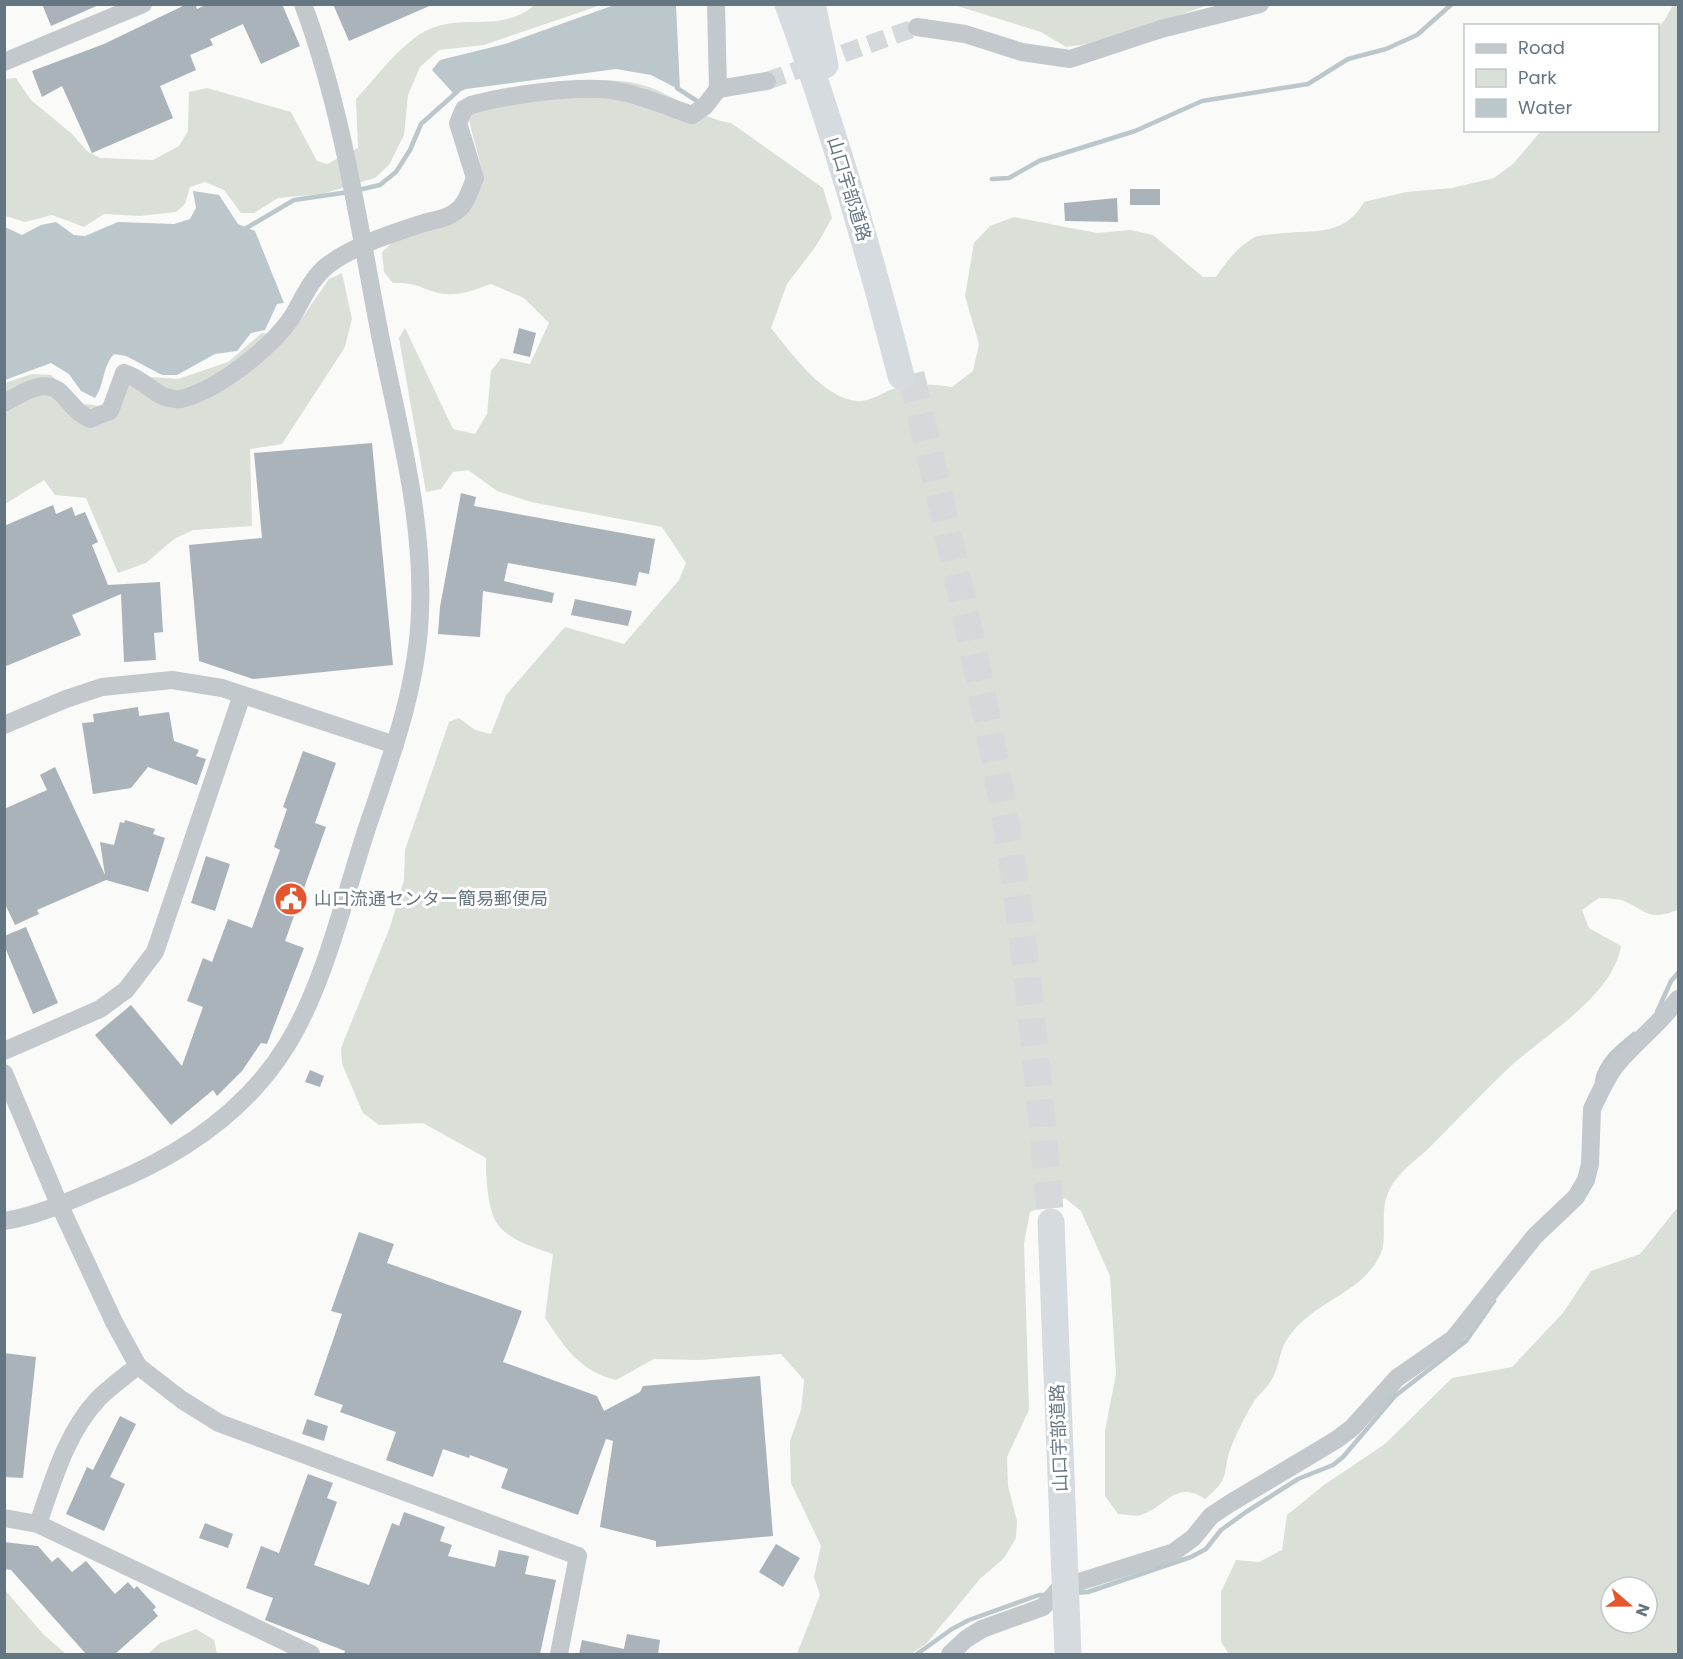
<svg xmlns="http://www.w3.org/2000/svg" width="1683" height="1659" font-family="Poppins,'Noto Sans JP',sans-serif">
	<rect width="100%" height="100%" fill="#fafaf8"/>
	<!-- green -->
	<g fill="#dadfd7" fill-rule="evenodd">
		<path d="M535 5H601L484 45 439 50 420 67 408 95 404 135 389 165 375 178 322 194 278 198 254 213H241L224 190 205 182 190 187 185 204 176 212 140 216 104 214 84 227 52 215 25 222 5 216 4 79 16 78 31 100 72 134 87 151 100 158 153 160 179 146 188 131 189 92 207 88 291 112 317 161 327 164 358 148 356 99C376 78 403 40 430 29 467 13 498 34 535 5Z"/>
		<path d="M954 5H1208L1103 42 1066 47 1041 32Z"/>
		<path d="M1673 5H1678V910C1647 921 1649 912 1624 901 1617 898 1607 899 1599 898L1582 910 1589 928 1621 946C1613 995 1548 1033 1513 1064 1484 1091 1457 1120 1429 1148 1417 1159 1399 1172 1391 1187 1378 1207 1388 1237 1381 1253 1362 1296 1311 1300 1286 1341 1279 1352 1279 1368 1272 1379 1268 1387 1260 1393 1255 1400 1246 1414 1238 1430 1232 1445 1220 1473 1234 1475 1205 1499 1176 1479 1165 1508 1141 1515 1135 1517 1124 1514 1118 1514L1105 1496V1431L1116 1374 1110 1276 1081 1211 1065 1198 1030 1212 1024 1243 1029 1410 1007 1457 1008 1486 1017 1521 1016 1538 1004 1558 980 1579 926 1644 911 1654H797L820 1595 814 1577 821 1546 791 1483 790 1441 801 1410 804 1380 781 1354 700 1360 654 1359 616 1380C580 1371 565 1348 545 1318L553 1254C536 1248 511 1241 499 1226 487 1212 486 1175 486 1158L423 1123 379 1125 363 1113 342 1064 341 1048 390 927 404 880 405 850 449 722 459 718 475 730 491 734 506 695 565 627 624 644 679 580 686 563 662 527 531 502 497 491 468 470 453 472 441 489 426 492 399 338 405 328 453 429 475 434 487 414 491 371 501 358 530 364 549 323 524 298 491 284C474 290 458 297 439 293 420 288 415 282 393 283L384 272 382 252 394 241 450 219 483 174 468 117 476 99C524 91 592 72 639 84 672 92 697 118 731 123L823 188 832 218 816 246 787 284 771 328C790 352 825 400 858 401 868 402 883 393 893 389 913 383 932 384 952 387L973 371 979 344 965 296 974 243 990 226 1014 217 1097 233 1130 230 1153 235 1203 277H1216C1226 262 1238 246 1255 237 1260 235 1268 235 1274 234 1310 229 1343 239 1364 202L1406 192 1452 188 1494 178 1513 164 1541 131 1658 130V27L1664 21Z"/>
		<path d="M342 273 352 319 345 347 282 444 250 449 252 526 193 530 174 539 146 563 118 573 86 498 55 495 44 480 5 504V383L32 374 51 375 84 404 101 406 130 367 150 377 178 379 228 362 262 333 283 337 300 321 329 279Z"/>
		<path d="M1678 1207V1654H1229L1221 1642V1592L1236 1560 1259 1562 1282 1550 1287 1515 1324 1485 1385 1444 1452 1378 1512 1367 1563 1313 1591 1271 1640 1254ZM1611 1587H1647V1623H1611Z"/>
		<path d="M5 1590 43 1634 66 1654H5Z"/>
		<path d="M196 1629 214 1640 217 1654H148L160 1643Z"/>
	</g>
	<!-- water -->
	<g fill="#bbc7cb">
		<path d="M617 4 676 5 680 90 651 75 616 69 466 89 454 94 432 70 440 60 505 44Z"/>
		<path d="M193 191 219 195 238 224 255 231 284 303 277 304 265 330 251 333 237 351 215 354 177 375H162L126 356 114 354C102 367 105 384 95 398L81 391 69 374 51 363 5 380V227L22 235 41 225 56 222 74 235 85 236 118 222 174 224 190 219 196 208Z"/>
	</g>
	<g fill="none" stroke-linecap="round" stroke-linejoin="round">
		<!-- stream -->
		<g stroke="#bbc7cb" stroke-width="4.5">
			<path d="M677 88 700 103"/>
			<path d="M992 179 1009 178 1039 161 1135 131 1202 101 1308 84 1348 59 1386 49 1417 35 1452 4"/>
			<path d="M358 190 380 185 396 172 410 150 421 124 458 91"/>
			<path d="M243 230 294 200 349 192"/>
			<path d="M1657 1012 1671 981 1678 973"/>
			<path d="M1597 1081C1601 1060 1618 1047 1634 1034"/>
			<path d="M1074 1593 1088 1592 1191 1557 1206 1549 1221 1530 1246 1512 1298 1479 1333 1465 1343 1457 1395 1396 1466 1341 1494 1301"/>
			<path d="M917 1654 952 1629 969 1620 1039 1595H1048"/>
		</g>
	</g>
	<!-- building -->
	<g fill="#aab3b9">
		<path d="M42 4H101L51 26Z"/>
		<path d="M187 4H195L197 9 208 4H282L300 46 261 64 243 24 210 39 213 45 190 55 196 70 160 86 173 118 92 153 62 86 42 97 32 71 104 44Z"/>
		<path d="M333 4H434L349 41Z"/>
		<rect x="1130" y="189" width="30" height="16"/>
		<path d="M1117 198 1118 222 1065 221 1064 203Z"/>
		<path d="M519 328 536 333 530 357 513 353Z"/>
		<path d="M372 443 393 665 253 679 199 661 189 545 262 538 254 453Z"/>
		<path d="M461 493 476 497 474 506 655 539 649 574 639 572 636 586 508 563 504 581 554 593 552 603 483 591 480 637 438 634 440 607Z"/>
		<path d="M53 505 56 514 72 507 75 516 85 512 98 542 92 545 108 585 160 582 163 632 154 633 156 660 124 662 121 594 72 615 81 635 4 667V526Z"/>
		<path d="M575 599 632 611 628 626 571 615Z"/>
		<path d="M138 707 139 716 169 712 174 741 199 750 196 756 206 759 197 785 148 767 131 788 93 794 82 723 94 722 93 714Z"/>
		<path d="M303 751 336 763 315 823 326 827 285 941 304 948 267 1044 261 1043 242 1071 217 1096 213 1090 171 1125 95 1035 131 1005 182 1066 203 1007 187 1001 203 958 212 962 228 919 252 928 280 850 274 847 287 809 283 807Z"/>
		<path d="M55 767 105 875 100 842 114 845 120 822 124 823 125 820 155 829 153 834 165 838 148 892 106 880 37 910 39 914 15 925 4 902V809L47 790 40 775Z"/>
		<path d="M206 856 230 864 215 911 191 903Z"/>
		<path d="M26 927 58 1003 33 1014 4 945V936Z"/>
		<path d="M310 1070 324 1076 320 1087 305 1082Z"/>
		<path d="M359 1232 394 1244 387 1263 522 1311 503 1362 597 1396 604 1411 640 1392 643 1386 760 1376 773 1536 656 1547V1541L600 1527 613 1441 606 1439 578 1515 501 1488 508 1469 470 1455 469 1458 443 1449 433 1477 386 1460 396 1432 340 1412 343 1405 314 1395 342 1314 331 1311Z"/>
		<path d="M4 1353 36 1357 23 1478 4 1477Z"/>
		<path d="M120 1416 136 1424 110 1477 125 1484 104 1531 66 1514 87 1467 93 1470Z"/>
		<path d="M307 1419 328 1426 324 1441 302 1434Z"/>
		<path d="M308 1474 333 1483 327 1498 337 1502 314 1565 369 1585 392 1523 399 1526 404 1512 445 1527 440 1541 452 1545 448 1556 495 1567 499 1550 529 1556 525 1574 556 1580 540 1654H344L345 1651 265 1620 273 1598 246 1588 261 1546 279 1553Z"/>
		<path d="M205 1523 233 1534 228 1548 199 1538Z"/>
		<path d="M4 1542 38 1546 52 1562 58 1557 72 1572 86 1561 115 1594 128 1582 134 1589 137 1586 156 1607 153 1610 158 1616 115 1654H86L11 1570 4 1569Z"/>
		<path d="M776 1544 800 1558 783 1587 759 1572Z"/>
		<path d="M627 1634 660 1640 658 1654H579L582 1640 624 1649 623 1653Z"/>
	</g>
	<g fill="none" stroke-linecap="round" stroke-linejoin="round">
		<!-- minor-tunnel -->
		<path stroke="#d5d9db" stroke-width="18" stroke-dasharray="18 9" stroke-linecap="butt" d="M767 81 917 27"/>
		<!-- highway-tunnel -->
		<path stroke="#d5d9db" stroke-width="27" stroke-dasharray="27 14" stroke-linecap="butt" d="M911 374C946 521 979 668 1005 817 1027 951 1039 1087 1051 1222"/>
		<!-- minor -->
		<g stroke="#c3c8cc" stroke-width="18">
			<path d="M716 4 718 89 767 81"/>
			<path d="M917 27 965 34 1022 52 1070 59 1161 29 1260 4"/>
			<path d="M4 62 143 4"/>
			<path d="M4 403C21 394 45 376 62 394 72 404 76 413 90 419L110 411 124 373C146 379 160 405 185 398 221 387 271 348 292 317 303 299 311 278 328 265 355 245 393 233 424 223 438 219 451 218 461 207 468 199 471 188 475 178L458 123 464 109 471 105C508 95 585 83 622 92 645 97 669 107 692 115L705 106 718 89"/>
			<path d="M4 725 66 699 102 687 172 680 222 688 395 745"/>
			<path d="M4 1051 100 1009 126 990 155 952 242 695"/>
			<path d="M4 1073 59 1204 114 1322 138 1366 182 1400 219 1423 578 1556 559 1654"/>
			<path d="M4 1221C39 1216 73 1199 105 1186 178 1157 245 1113 287 1045 324 985 344 899 366 831 390 760 418 687 420 611 424 516 397 422 379 330 358 221 342 108 303 4"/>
			<path d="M4 1518 38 1524 311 1654"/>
			<path d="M38 1524C53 1481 66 1433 98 1399 110 1387 125 1376 138 1366"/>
			<path d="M950 1654 966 1639 982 1629 1043 1607 1060 1588 1174 1552 1193 1538 1211 1516 1229 1504 1336 1440 1352 1428 1397 1378 1453 1339 1535 1236 1576 1197 1586 1180 1590 1164 1592 1109C1598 1096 1608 1075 1617 1064 1636 1041 1660 1024 1678 999"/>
		</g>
		<!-- highway -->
		<g stroke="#d6dbdf" stroke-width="27">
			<path d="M788 4C833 127 869 251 901 376"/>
			<path d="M812 4 825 65"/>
			<path d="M1051 1222 1068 1654"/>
		</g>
	</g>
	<!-- icons -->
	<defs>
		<symbol id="civic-disc" viewBox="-11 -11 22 22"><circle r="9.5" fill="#e4572e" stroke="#fff"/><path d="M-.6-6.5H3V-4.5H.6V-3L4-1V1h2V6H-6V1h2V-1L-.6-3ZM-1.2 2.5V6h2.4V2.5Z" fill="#fff"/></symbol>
	</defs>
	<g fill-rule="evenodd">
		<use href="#civic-disc" x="272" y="880" width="38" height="38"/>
	</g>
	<g text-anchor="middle" stroke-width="6" stroke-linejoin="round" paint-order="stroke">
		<!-- street labels -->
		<g font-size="18" fill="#657683" stroke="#fff">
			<text transform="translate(849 189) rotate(73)" y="6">山口宇部道路</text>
			<text transform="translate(1059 1438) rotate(-92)" y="6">山口宇部道路</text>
		</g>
		<!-- poi labels -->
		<g font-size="18" fill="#657683" stroke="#fff" text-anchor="start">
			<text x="314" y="905">山口流通センター簡易郵便局</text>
		</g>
	</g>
	<!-- border -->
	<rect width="1683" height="1659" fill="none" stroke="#657683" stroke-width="12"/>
	<!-- legend -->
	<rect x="1464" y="24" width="195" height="108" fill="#ffffff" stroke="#c1c8cd" stroke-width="1.5"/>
	<rect x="1476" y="44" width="30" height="9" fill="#c3c8cc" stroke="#c1c8cd" stroke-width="1.5"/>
	<text x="1518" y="54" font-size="18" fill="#657683">Road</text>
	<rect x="1476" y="69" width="30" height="18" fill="#dadfd7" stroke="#c1c8cd" stroke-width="1.5"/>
	<text x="1518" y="84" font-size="18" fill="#657683">Park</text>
	<rect x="1476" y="99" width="30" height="18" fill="#bbc7cb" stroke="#c1c8cd" stroke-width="1.5"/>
	<text x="1518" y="114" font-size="18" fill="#657683">Water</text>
	<!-- north arrow -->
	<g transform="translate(1629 1605) rotate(110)"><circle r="28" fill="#ffffff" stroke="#c1c8cd" stroke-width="1.5"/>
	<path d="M0-4.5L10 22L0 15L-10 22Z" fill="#e4572e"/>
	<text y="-9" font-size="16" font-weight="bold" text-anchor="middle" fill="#657683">N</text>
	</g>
</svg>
